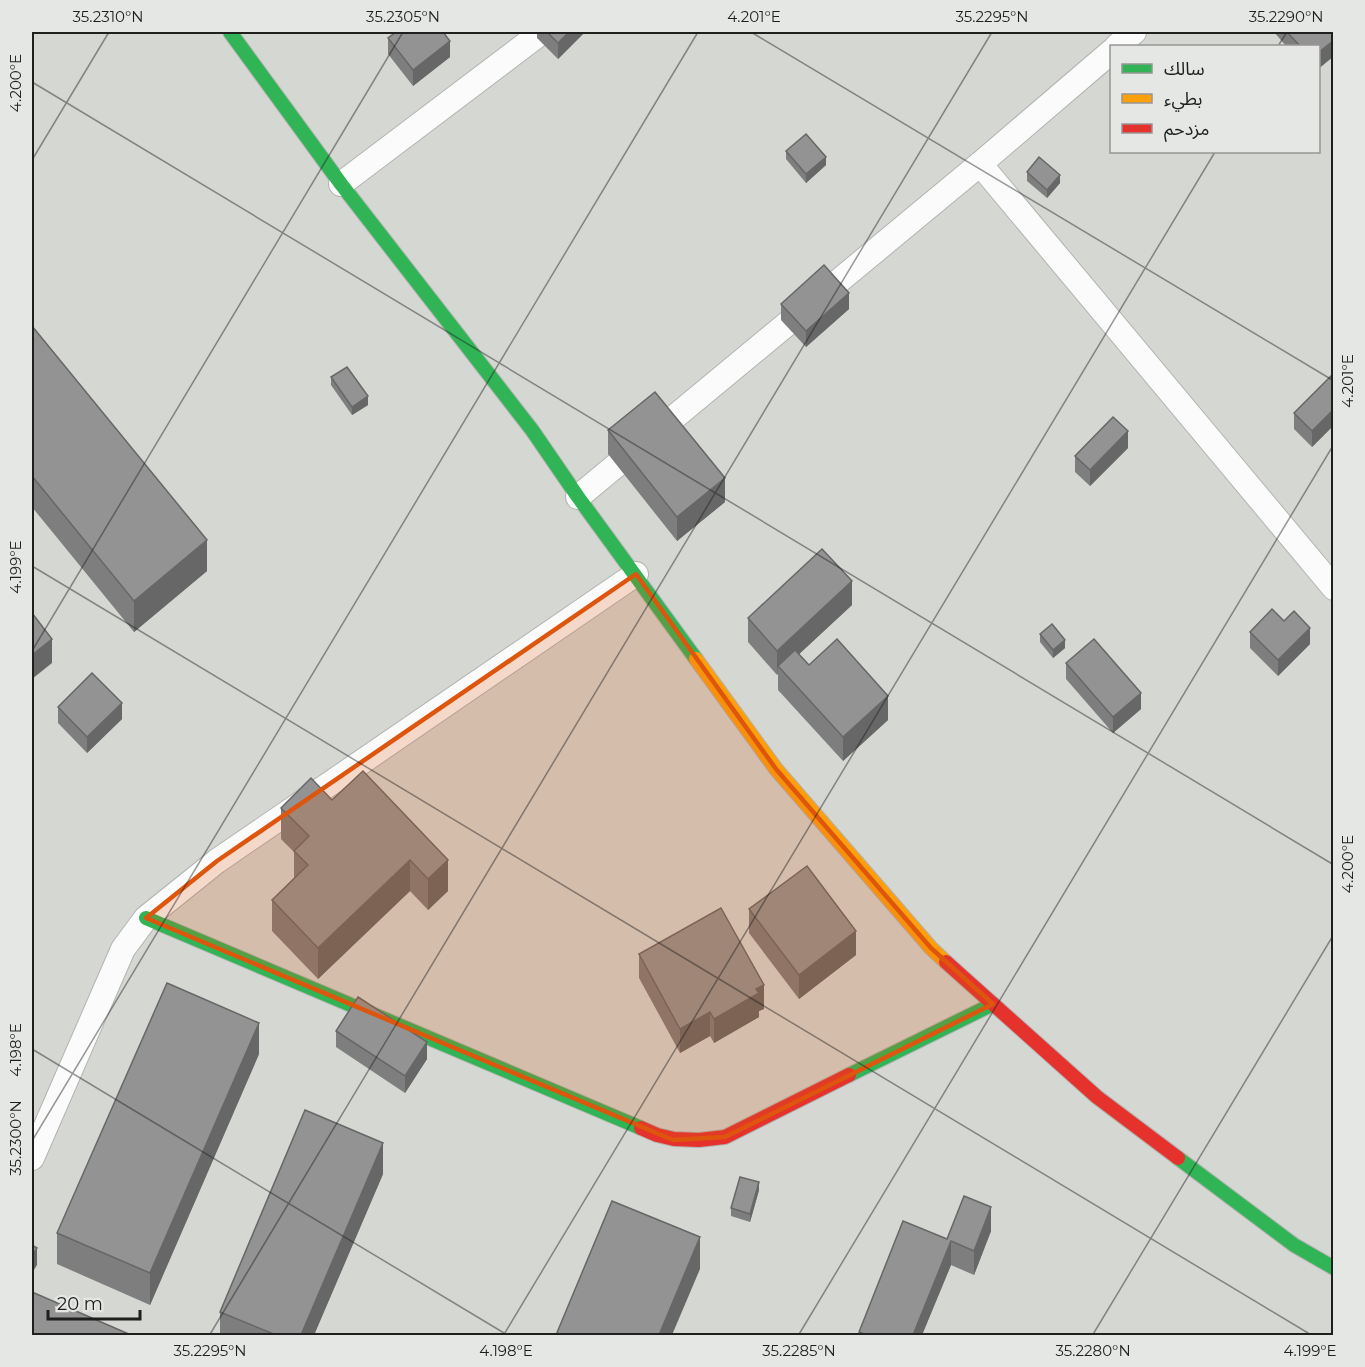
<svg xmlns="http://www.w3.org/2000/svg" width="1365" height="1367" font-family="Montserrat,'Noto Sans Arabic',sans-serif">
	<rect width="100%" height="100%" fill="#e5e6e5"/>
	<!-- built -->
	<path fill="#d4d7d2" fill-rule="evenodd" d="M32 32H1333V1335H32ZM1112 46H1318V152H1112Z"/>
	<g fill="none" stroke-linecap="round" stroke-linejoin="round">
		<defs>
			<g id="street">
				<path d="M1117 46 1134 32"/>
				<path d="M980 164 1334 588"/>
				<path d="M341 184 542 32"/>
				<path d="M578 497 980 164 1112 51"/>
				<path d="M32 1158 123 949 146 918 217 861 636 574"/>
			</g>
			<g id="fast">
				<path d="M230 32 341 184 532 430 578 497 696 659"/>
				<path d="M146 918 641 1128"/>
				<path d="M849 1075 993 1004"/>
				<path d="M1178 1158 1294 1245 1334 1268"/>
			</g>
			<path id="slow" d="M696 659 776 769 931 948 946 962"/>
			<g id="jam">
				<path d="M946 962 1097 1097 1178 1158"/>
				<path d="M641 1128 657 1135 674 1139 699 1140 725 1137 849 1075"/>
			</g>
		</defs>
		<!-- street casing -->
		<use href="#street" stroke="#b3b4b2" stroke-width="26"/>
		<!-- fast casing -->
		<use href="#fast" stroke="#b3b4b2" stroke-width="16"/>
		<!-- slow casing -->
		<use href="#slow" stroke="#b3b4b2" stroke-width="16"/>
		<!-- jam casing -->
		<use href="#jam" stroke="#b3b4b2" stroke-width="16"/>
		<!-- street -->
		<use href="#street" stroke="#fbfbfb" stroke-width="24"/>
		<!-- fast -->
		<use href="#fast" stroke="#30b455" stroke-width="14"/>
		<!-- slow -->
		<use href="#slow" stroke="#ff9f0a" stroke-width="14"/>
		<!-- jam -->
		<use href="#jam" stroke="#e5322d" stroke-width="14"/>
	</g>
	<!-- wall -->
	<g fill="#7e7e7e">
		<path d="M537 32H585L558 59 537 38Z"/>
		<path d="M1274 32H1334V56L1318 69V46H1286Z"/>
		<path d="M388 38 450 57 413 86 388 54Z"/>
		<path d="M786 151 826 165 806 183 786 159Z"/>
		<path d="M1027 172 1060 183 1047 198 1027 181Z"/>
		<path d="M781 304 849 309 806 347 781 320Z"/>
		<path d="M32 326 207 571 134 632 32 507Z"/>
		<path d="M1334 373V425L1312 447 1294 429V413Z"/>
		<path d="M331 377 368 405 352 415 331 385Z"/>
		<path d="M608 430 725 502 677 541 608 454Z"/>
		<path d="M1128 448 1090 486 1075 472V456Z"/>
		<path d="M852 605 799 654 809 665 888 720 843 761 778 690V674L777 675 748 642V618Z"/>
		<path d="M1250 632 1310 644 1278 676 1250 648Z"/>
		<path d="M1040 634 1065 648 1053 658 1040 642Z"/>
		<path d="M1066 663 1141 709 1113 733 1066 679Z"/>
		<path d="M58 707 122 719 87 753 58 723Z"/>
		<path d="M363 771 448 891 428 910 410 891 318 979 272 931V900L294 878V852L281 839V808L332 800Z"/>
		<path d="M749 909 856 955 799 999 749 933Z"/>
		<path d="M639 954 764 1009 759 1011V1017L714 1043 710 1036 680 1053 639 978Z"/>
		<path d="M336 1031 427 1059 405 1093 336 1047Z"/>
		<path d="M259 1054 150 1305 57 1264V1233Z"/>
		<path d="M383 1174 314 1335H220V1312Z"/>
		<path d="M759 1190 750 1222 731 1216V1208Z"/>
		<path d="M991 1231 974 1275 951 1265 922 1335H859V1332L947 1239Z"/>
	</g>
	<!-- shaded-wall -->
	<g fill="#666766">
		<path d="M569 32H585L558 59V43Z"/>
		<path d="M1334 40V56L1318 69V53Z"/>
		<path d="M450 41V57L413 86V70Z"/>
		<path d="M826 157V165L806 183V174Z"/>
		<path d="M1060 175V183L1047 198V190Z"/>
		<path d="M849 293V309L806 347V331Z"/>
		<path d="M368 396V405L352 415V407Z"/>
		<path d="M1334 409V425L1312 447V431Z"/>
		<path d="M1128 431V448L1090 486V470Z"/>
		<path d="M725 478V502L677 541V517Z"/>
		<path d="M207 540V571L134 632V601Z"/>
		<path d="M852 581V605L782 670 778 666 777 675V651Z"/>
		<path d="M1310 628V644L1278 676V660Z"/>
		<path d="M52 639V663L32 679V655Z"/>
		<path d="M1065 640V648L1053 658V650Z"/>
		<path d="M1141 693V709L1113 733V717Z"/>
		<path d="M888 696V720L843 761V737Z"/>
		<path d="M122 703V719L87 753V737Z"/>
		<path d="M410 860V891L318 979V948Z"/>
		<path d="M448 860V891L428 910V879Z"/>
		<path d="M856 931V955L799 999V975Z"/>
		<path d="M764 985V1009L759 1011V1017L714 1043V1019L756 989Z"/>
		<path d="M710 1012V1036L680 1053V1029Z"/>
		<path d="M259 1023V1054L150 1305V1273Z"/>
		<path d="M427 1042V1059L405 1093V1076Z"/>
		<path d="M383 1143V1174L314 1335H301Z"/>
		<path d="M759 1182V1190L750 1222V1214Z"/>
		<path d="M991 1207V1231L974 1275V1251Z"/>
		<path d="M700 1237V1269L672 1335H659Z"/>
		<path d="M951 1241V1265L922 1335H913Z"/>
		<path d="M37 1248V1265L32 1273V1256Z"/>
	</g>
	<!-- building -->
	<g fill="#929392" stroke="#666766" stroke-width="1.5">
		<path d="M396 32H443L450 41 413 70 388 38Z"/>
		<path d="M547 32H569L558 43Z"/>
		<path d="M1287 32H1334V40L1318 53V46H1300Z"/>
		<path d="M806 134 826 157 806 174 786 151Z"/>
		<path d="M1039 157 1060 175 1047 190 1027 172Z"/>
		<path d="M824 265 849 293 806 331 781 304Z"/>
		<path d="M32 326 207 540 134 601 32 476Z"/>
		<path d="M347 367 368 396 352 407 331 377Z"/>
		<path d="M1334 373V409L1312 431 1294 413Z"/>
		<path d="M655 392 725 478 677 517 608 430Z"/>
		<path d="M1113 417 1128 431 1090 470 1075 456Z"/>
		<path d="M822 549 852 581 777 651 748 618Z"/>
		<path d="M1272 609 1284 621 1294 611 1310 628 1278 660 1250 632Z"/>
		<path d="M32 613 52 639 32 655Z"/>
		<path d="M1052 624 1065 640 1053 650 1040 634Z"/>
		<path d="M837 639 888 696 843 737 778 666 795 650 809 665Z"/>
		<path d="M1094 639 1141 693 1113 717 1066 663Z"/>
		<path d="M92 673 122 703 87 737 58 707Z"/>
		<path d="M363 771 448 860 428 879 410 860 318 948 272 900 308 865 294 851 309 836 281 808 311 778 332 800Z"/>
		<path d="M807 866 856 931 799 975 749 909Z"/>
		<path d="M721 908 764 985 756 989 759 993 714 1019 710 1012 680 1029 639 954Z"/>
		<path d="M167 983 259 1023 150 1273 57 1233Z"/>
		<path d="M358 997 427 1042 405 1076 336 1031Z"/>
		<path d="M305 1110 383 1143 301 1335H276L220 1312Z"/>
		<path d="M740 1177 759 1182 750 1214 731 1208Z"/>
		<path d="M964 1196 991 1207 974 1251 951 1241 913 1335H867L859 1332 903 1221 947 1239Z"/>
		<path d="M612 1201 700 1237 659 1335H556Z"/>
		<path d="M32 1245 37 1248 32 1256Z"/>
		<path d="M32 1292 131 1335H32Z"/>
	</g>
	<!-- marked area -->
	<path fill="#de560d" fill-opacity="0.2" stroke="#de560d" stroke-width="4.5" stroke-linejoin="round" d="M636 574 776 769 931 948 993 1004 725 1137 673 1140 146 918 217 861Z"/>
	<!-- ticks -->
	<path fill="none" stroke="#1f1f1e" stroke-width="1.5" stroke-opacity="0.45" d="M751 32 1334 381M1278 46 1287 32M32 82 1334 865M32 160 109 32M32 566 1313 1336M32 651 403 32M32 1049 509 1336M32 1141 698 32M209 1336 992 32M503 1336 1215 152M798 1336 1334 444M1092 1336 1334 934"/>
	<!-- border -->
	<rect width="1365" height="1367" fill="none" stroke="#e5e7e4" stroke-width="66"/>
	<!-- legend -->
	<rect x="1110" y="45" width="210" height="108" fill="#e5e7e4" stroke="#969795" stroke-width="1.5"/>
	<rect x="1122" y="64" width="30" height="9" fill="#30b455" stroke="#969795" stroke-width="1.5"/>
	<text x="1164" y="75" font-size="18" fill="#1f1f1e">سالك</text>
	<rect x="1122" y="94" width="30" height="9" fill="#ff9f0a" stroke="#969795" stroke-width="1.5"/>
	<text x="1164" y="105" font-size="18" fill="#1f1f1e">بطيء</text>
	<rect x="1122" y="124" width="30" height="9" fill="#e5322d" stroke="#969795" stroke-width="1.5"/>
	<text x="1164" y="135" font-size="18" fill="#1f1f1e">مزدحم</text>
	<!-- scale -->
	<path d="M48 1310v9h92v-9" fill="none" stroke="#1f1f1e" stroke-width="3"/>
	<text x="57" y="1310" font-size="18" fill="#1f1f1e" stroke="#e5e7e4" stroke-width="4.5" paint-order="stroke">20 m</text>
	<rect x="33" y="33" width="1299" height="1301" fill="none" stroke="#1f1f1e" stroke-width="2"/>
	<g font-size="15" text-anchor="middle" fill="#1f1f1e">
		<text x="108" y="22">35.2310°N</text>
		<text x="403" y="22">35.2305°N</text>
		<text x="754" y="22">4.201°E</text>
		<text x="992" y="22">35.2295°N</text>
		<text x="1286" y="22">35.2290°N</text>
		<text transform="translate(16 83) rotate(-90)" y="5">4.200°E</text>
		<text transform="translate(1348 381) rotate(-90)" y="5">4.201°E</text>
		<text transform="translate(16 567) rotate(-90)" y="5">4.199°E</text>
		<text transform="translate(1348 864) rotate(-90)" y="5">4.200°E</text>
		<text transform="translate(16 1050) rotate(-90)" y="5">4.198°E</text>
		<text transform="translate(16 1138) rotate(-90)" y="5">35.2300°N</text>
		<text x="210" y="1356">35.2295°N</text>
		<text x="506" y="1356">4.198°E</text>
		<text x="799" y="1356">35.2285°N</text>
		<text x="1093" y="1356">35.2280°N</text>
		<text x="1310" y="1356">4.199°E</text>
	</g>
</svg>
